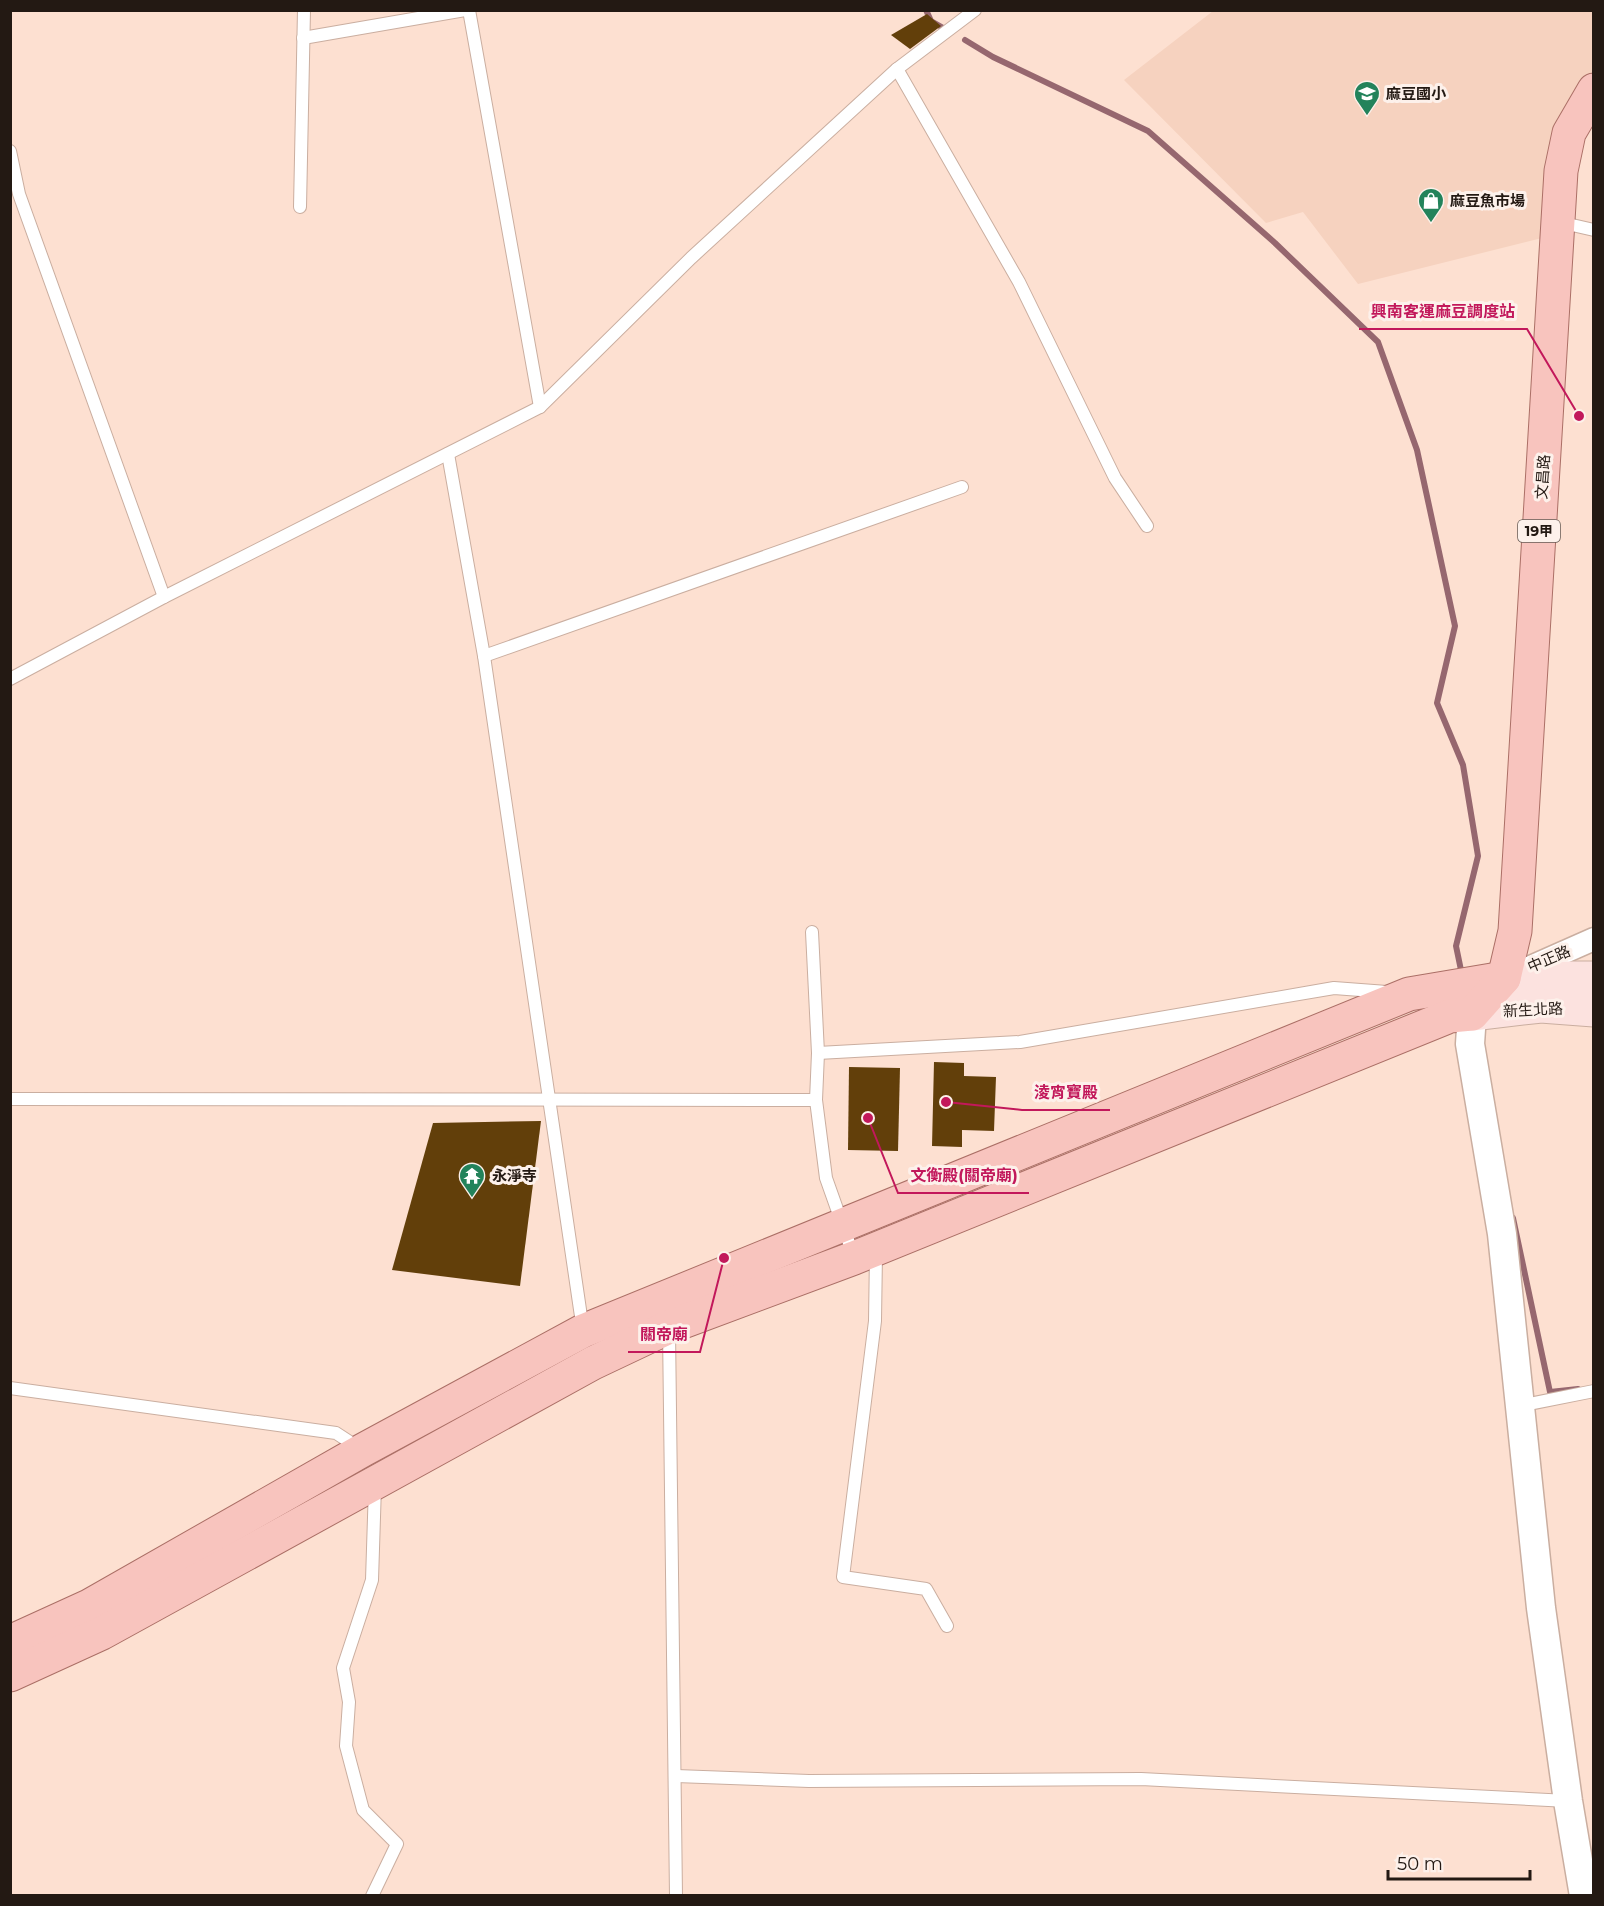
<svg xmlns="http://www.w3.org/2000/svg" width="1604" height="1906" font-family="Montserrat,'Noto Sans TC',sans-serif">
	<rect width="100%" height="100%" fill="#fde0d1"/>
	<!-- built -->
	<path fill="#f6d2bf" d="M1213 11H1593V81L1550 236 1358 284 1303 212 1266 223 1124 80Z"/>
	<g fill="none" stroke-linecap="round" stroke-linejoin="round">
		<!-- stream -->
		<g stroke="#96676f" stroke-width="6">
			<path d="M926 10 931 21 945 29"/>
			<path d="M965 40 993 57 1148 131 1275 243 1378 342 1417 450 1455 626 1437 703 1463 765 1478 856 1456 946 1462 975"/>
			<path d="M1513 1218 1550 1392 1578 1389"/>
		</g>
	</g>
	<!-- building -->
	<g fill="#623f0a">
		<path d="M927 14 941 26 910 49 891 35Z"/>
		<path d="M934 1062 964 1063V1076L996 1077 994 1131 962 1130V1147L932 1146Z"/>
		<path d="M849 1067 900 1068 898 1151 848 1150Z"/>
		<path d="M541 1121 520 1286 392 1270 433 1123Z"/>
	</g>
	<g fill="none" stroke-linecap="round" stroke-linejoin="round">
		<defs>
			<g id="service">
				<path d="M469 10 540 407"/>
				<path d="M303 38 465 10"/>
				<path d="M897 69 1019 282 1115 478 1147 526"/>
				<path d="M10 151 19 194 164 597"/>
				<path d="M300 207 304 10"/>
				<path d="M1559 222 1594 230"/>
				<path d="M448 454 484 656 583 1330"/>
				<path d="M484 656 962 487"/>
				<path d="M10 679 164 597 540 407 691 258 897 69 975 10"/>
				<path d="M812 932 818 1053 816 1100 826 1178 854 1257"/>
				<path d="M818 1053 1020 1042 1334 988 1387 992"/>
				<path d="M10 1099 816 1100"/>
				<path d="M876 1253 875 1321 843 1577 926 1589 947 1626"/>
				<path d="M669 1330 676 1896"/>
				<path d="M10 1388 336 1433 359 1448"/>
				<path d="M1519 1406 1594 1391"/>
				<path d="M676 1776 809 1781 1141 1779 1568 1801"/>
				<path d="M372 1896 397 1844 363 1810 346 1746 349 1702 343 1668 372 1580 375 1486"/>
			</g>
			<path id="minor" d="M1517 973 1594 939"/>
			<path id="tertiary" d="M1472 1014 1470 1044 1502 1234 1541 1608 1568 1801 1584 1896"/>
			<g id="secondary">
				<path d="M1504 978H1594"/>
				<path d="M1472 1014 1541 1006 1594 1010"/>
			</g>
			<g id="primary">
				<path d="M10 1642 89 1606 363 1450 583 1331 1409 994 1504 978"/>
				<path d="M10 1675 102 1633 593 1363 669 1327 854 1258 1450 1016 1472 1014 1504 978 1515 931 1561 171 1569 133 1594 90"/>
			</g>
		</defs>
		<!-- service casing -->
		<use href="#service" stroke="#caaea0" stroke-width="14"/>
		<!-- minor casing -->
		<use href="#minor" stroke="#caaea0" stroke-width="25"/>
		<!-- tertiary casing -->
		<use href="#tertiary" stroke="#caaea0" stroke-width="31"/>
		<!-- secondary casing -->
		<use href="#secondary" stroke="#caaea0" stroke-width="35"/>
		<!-- primary casing -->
		<use href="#primary" stroke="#ab6f66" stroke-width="35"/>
		<!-- service -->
		<use href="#service" stroke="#fff" stroke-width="12"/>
		<!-- minor -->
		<use href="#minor" stroke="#fff" stroke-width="22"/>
		<!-- tertiary -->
		<use href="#tertiary" stroke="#fff" stroke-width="28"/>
		<!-- secondary -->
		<use href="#secondary" stroke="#fce2df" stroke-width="33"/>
		<!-- primary -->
		<use href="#primary" stroke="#f8c4be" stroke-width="33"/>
	</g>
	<!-- icons -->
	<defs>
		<symbol id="school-pin" viewBox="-11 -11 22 30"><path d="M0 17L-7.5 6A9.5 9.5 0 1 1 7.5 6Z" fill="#23835b" stroke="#fdf1eb"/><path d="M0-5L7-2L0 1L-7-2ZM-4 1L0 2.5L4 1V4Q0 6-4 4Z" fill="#fff"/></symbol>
		<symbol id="shop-pin" viewBox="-11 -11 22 30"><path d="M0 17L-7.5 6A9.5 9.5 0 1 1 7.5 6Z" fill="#23835b" stroke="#fdf1eb"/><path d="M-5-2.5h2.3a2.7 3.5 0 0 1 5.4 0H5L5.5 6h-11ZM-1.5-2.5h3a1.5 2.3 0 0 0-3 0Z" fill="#fff"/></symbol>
		<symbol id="temple-pin" viewBox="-11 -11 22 30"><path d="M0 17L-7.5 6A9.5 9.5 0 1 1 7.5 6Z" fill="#23835b" stroke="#fdf1eb"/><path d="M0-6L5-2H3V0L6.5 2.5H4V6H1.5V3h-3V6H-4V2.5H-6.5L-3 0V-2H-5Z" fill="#fff"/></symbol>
	</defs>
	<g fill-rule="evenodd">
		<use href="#school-pin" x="1352" y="79" width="30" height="40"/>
		<use href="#shop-pin" x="1416" y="186" width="30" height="40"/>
		<use href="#temple-pin" x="457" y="1161" width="30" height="40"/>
	</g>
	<g text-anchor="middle" stroke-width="6" stroke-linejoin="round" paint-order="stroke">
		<!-- shield labels -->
		<rect fill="#fdf1eb" stroke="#645a54" stroke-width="1.5" x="1518" y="520" width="42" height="22" rx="4.5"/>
		<g font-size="14" font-weight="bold" fill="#231913">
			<text x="1539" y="536">19甲</text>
		</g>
		<!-- poi labels -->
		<g font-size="15" font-weight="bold" fill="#231913" stroke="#fdf1eb" text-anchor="start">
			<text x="1386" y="99">麻豆國小</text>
			<text x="1450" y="206">麻豆魚市場</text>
			<text x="492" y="1181">永淨寺</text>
		</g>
		<!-- street labels -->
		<g font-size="15" fill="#231913" stroke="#fdf1eb">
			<text transform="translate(1543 477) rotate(-86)" y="5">文昌路</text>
			<text transform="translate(1549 959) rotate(-23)" y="5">中正路</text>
			<text transform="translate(1533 1010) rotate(-3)" y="5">新生北路</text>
		</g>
	</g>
	<!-- callouts -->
	<path fill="none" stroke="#c2185b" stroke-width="2" d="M1579 416L1527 329H1359M946 1102L1022 1110H1110M868 1118L898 1193H1029M724 1258L700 1352H628"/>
	<g fill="#c2185b" stroke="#fdf1eb" stroke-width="2">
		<circle cx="1579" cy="416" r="6"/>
		<circle cx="946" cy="1102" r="6"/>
		<circle cx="868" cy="1118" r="6"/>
		<circle cx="724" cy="1258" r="6"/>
	</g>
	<g font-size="16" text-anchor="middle" font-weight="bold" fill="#c2185b" stroke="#fdf1eb" stroke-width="6" stroke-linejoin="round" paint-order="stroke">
		<text x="1443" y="317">興南客運麻豆調度站</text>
		<text x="1066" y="1098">淩宵寶殿</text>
		<text x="964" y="1181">文衡殿(關帝廟)</text>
		<text x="664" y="1340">關帝廟</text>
	</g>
	<!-- border -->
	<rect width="1604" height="1906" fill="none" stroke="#231913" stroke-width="24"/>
	<!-- scale -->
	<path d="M1388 1870v9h142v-9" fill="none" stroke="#231913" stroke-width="3"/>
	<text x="1397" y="1870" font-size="18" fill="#231913" stroke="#fdf1eb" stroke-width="4.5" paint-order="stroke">50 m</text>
</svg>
